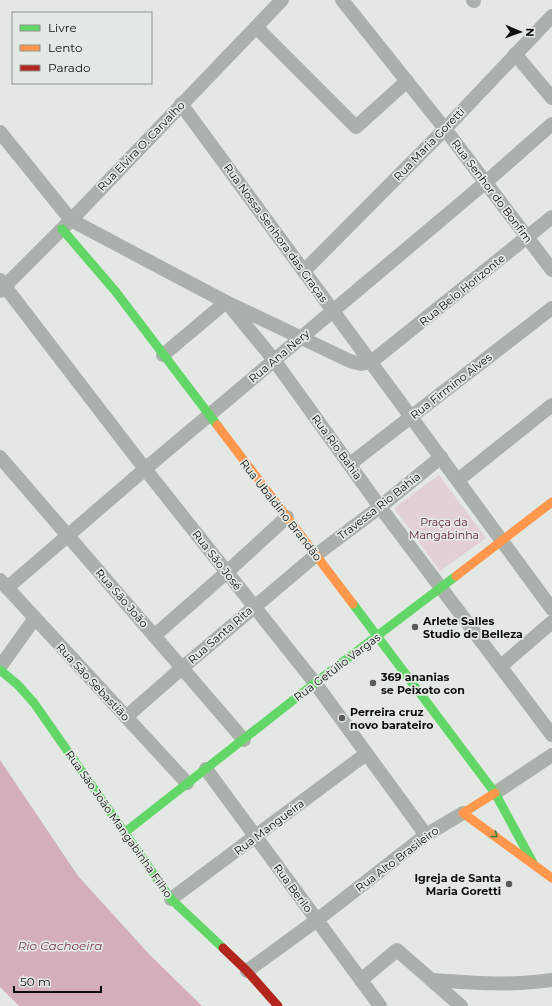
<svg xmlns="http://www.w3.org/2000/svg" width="552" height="1006" font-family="Montserrat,sans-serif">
	<rect width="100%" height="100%" fill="#e4e8e4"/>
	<!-- green -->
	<path fill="#e3d0d5" d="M439 475 486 538 440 571 394 508Z"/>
	<!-- water -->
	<path fill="#d4afbb" d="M0 760 78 876 149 954 202 1006H19L0 987Z"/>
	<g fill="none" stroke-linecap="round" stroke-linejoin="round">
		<!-- street -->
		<g stroke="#aab0aa" stroke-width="14">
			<path d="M342 0 445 129 552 270"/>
			<path d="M473 0 474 1"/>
			<path d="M256 27 356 127 407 81"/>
			<path d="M515 54 552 98"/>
			<path d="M181 104 552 609"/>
			<path d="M0 132 71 220 152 263 226 302 350 361 361 364 371 362 552 217"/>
			<path d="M304 271 445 129 552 16"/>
			<path d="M0 280 145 469 315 683 426 835"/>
			<path d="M0 291 71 220 282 0"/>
			<path d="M229 305 274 360 380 507 552 735"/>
			<path d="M163 355 226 302"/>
			<path d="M0 457 244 740"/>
			<path d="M350 464 552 308"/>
			<path d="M458 480 552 405"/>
			<path d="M0 580 187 783"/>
			<path d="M7 588 145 469 486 182 552 124"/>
			<path d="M154 636 227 572 287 517"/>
			<path d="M501 666 552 622"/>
			<path d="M0 667 35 618"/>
			<path d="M126 717 182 668 316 555 380 507 441 457"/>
			<path d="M206 769 380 1006"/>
			<path d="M495 793 552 755"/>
			<path d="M171 899 366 754"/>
			<path d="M247 971 317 920 426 835 463 813"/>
			<path d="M361 980 397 950 461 1006"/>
			<path d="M433 980C473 983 513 986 552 980"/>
		</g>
		<!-- fast -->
		<g stroke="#63d668" stroke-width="9">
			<path d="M62 229 116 292 217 425"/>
			<path d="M353 604 495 793 533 863"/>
			<path d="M0 670 18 685 34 703 171 899 223 948"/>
			<path d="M124 833 315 683 456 576"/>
		</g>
		<!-- slow -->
		<g stroke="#ff974d" stroke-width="9">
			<path d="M217 425 353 604"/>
			<path d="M456 576 552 502"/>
			<path d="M495 793 463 813 552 878"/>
		</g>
		<!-- jam -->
		<path stroke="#b3261e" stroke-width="9" d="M223 948 247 971 278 1006"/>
	</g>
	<!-- one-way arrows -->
	<defs><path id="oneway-chevron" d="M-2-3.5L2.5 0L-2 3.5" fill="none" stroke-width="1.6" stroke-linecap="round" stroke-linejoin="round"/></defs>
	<use stroke="#3c7c3f" href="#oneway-chevron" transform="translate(495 835) rotate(36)"/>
	<!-- markers -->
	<g fill="#585b58" stroke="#e3e9e3" stroke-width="1.5">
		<circle cx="415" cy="627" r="4"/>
		<circle cx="373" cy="683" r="4"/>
		<circle cx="342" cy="718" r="4"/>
		<circle cx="509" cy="884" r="4"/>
	</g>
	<g text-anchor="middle" stroke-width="3.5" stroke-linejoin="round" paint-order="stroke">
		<!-- street labels -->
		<g font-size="11" fill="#0d0f0d" stroke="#e3e9e3">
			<text transform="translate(429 144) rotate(-46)" y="4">Rua Maria Goretti</text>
			<text transform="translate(141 146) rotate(-46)" y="4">Rua Elvira O. Carvalho</text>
			<text transform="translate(492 191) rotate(53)" y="4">Rua Senhor do Bonfim</text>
			<text transform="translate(276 233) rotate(54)" y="4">Rua Nossa Senhora das Graças</text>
			<text transform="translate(462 290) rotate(-39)" y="4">Rua Belo Horizonte</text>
			<text transform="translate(279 356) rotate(-40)" y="4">Rua Ana Nery</text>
			<text transform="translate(451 386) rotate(-38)" y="4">Rua Firmino Alves</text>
			<text transform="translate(337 447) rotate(54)" y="4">Rua Rio Bahia</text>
			<text transform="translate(379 506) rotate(-38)" y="4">Travessa Rio Bahia</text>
			<text transform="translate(281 510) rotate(52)" y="4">Rua Ubaldino Brandão</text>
			<text transform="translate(217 560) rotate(52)" y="4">Rua São José</text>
			<text transform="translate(122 598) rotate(49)" y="4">Rua São João</text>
			<text transform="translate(220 635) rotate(-41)" y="4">Rua Santa Rita</text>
			<text transform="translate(337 667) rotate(-37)" y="4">Rua Getúlio Vargas</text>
			<text transform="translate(93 682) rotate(47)" y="4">Rua São Sebastião</text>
			<text transform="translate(119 824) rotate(55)" y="4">Rua São João Mangabinha Filho</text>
			<text transform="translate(269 827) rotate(-37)" y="4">Rua Mangueira</text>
			<text transform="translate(397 859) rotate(-37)" y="4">Rua Alto Brasileiro</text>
			<text transform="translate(293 888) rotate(54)" y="4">Rua Berilo</text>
		</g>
		<!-- park labels -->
		<g font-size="11" fill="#62203d" stroke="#e3e9e3">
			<text x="444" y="526">Praça da<tspan x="444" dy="13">Mangabinha</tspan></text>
		</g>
		<!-- poi labels -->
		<g font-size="11" font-weight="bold" fill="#0d0f0d" stroke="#e3e9e3" text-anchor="start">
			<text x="423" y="625">Arlete Salles<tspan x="423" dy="13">Studio de Belleza</tspan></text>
			<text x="381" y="681">369 ananias<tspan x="381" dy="13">se Peixoto con</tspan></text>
			<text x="350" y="716">Perreira cruz<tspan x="350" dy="13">novo barateiro</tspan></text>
			<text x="501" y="882" text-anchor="end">Igreja de Santa<tspan x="501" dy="13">Maria Goretti</tspan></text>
		</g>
		<!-- water labels -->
		<g font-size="12" font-style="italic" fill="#7d3955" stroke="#e3e9e3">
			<text x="60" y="950">Rio Cachoeira</text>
		</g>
	</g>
	<!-- legend -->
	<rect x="12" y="12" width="140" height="72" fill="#e3e9e3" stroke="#8d928d"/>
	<rect x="20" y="25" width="20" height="6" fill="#63d668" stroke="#8d928d"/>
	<text x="48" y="32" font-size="12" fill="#0d0f0d">Livre</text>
	<rect x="20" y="45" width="20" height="6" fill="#ff974d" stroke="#8d928d"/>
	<text x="48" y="52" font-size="12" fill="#0d0f0d">Lento</text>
	<rect x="20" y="65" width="20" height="6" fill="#b3261e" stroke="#8d928d"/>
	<text x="48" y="72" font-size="12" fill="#0d0f0d">Parado</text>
	<!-- north arrow -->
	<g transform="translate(520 32) rotate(92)" stroke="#e3e9e3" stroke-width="3" paint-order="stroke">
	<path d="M0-3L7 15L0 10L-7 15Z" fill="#0d0f0d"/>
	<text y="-6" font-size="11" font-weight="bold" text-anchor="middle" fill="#0d0f0d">N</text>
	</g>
	<!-- scale -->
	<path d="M14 986v6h87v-6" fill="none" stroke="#0d0f0d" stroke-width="2"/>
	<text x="20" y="986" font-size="12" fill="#0d0f0d" stroke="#e3e9e3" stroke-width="3" paint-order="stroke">50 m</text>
</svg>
